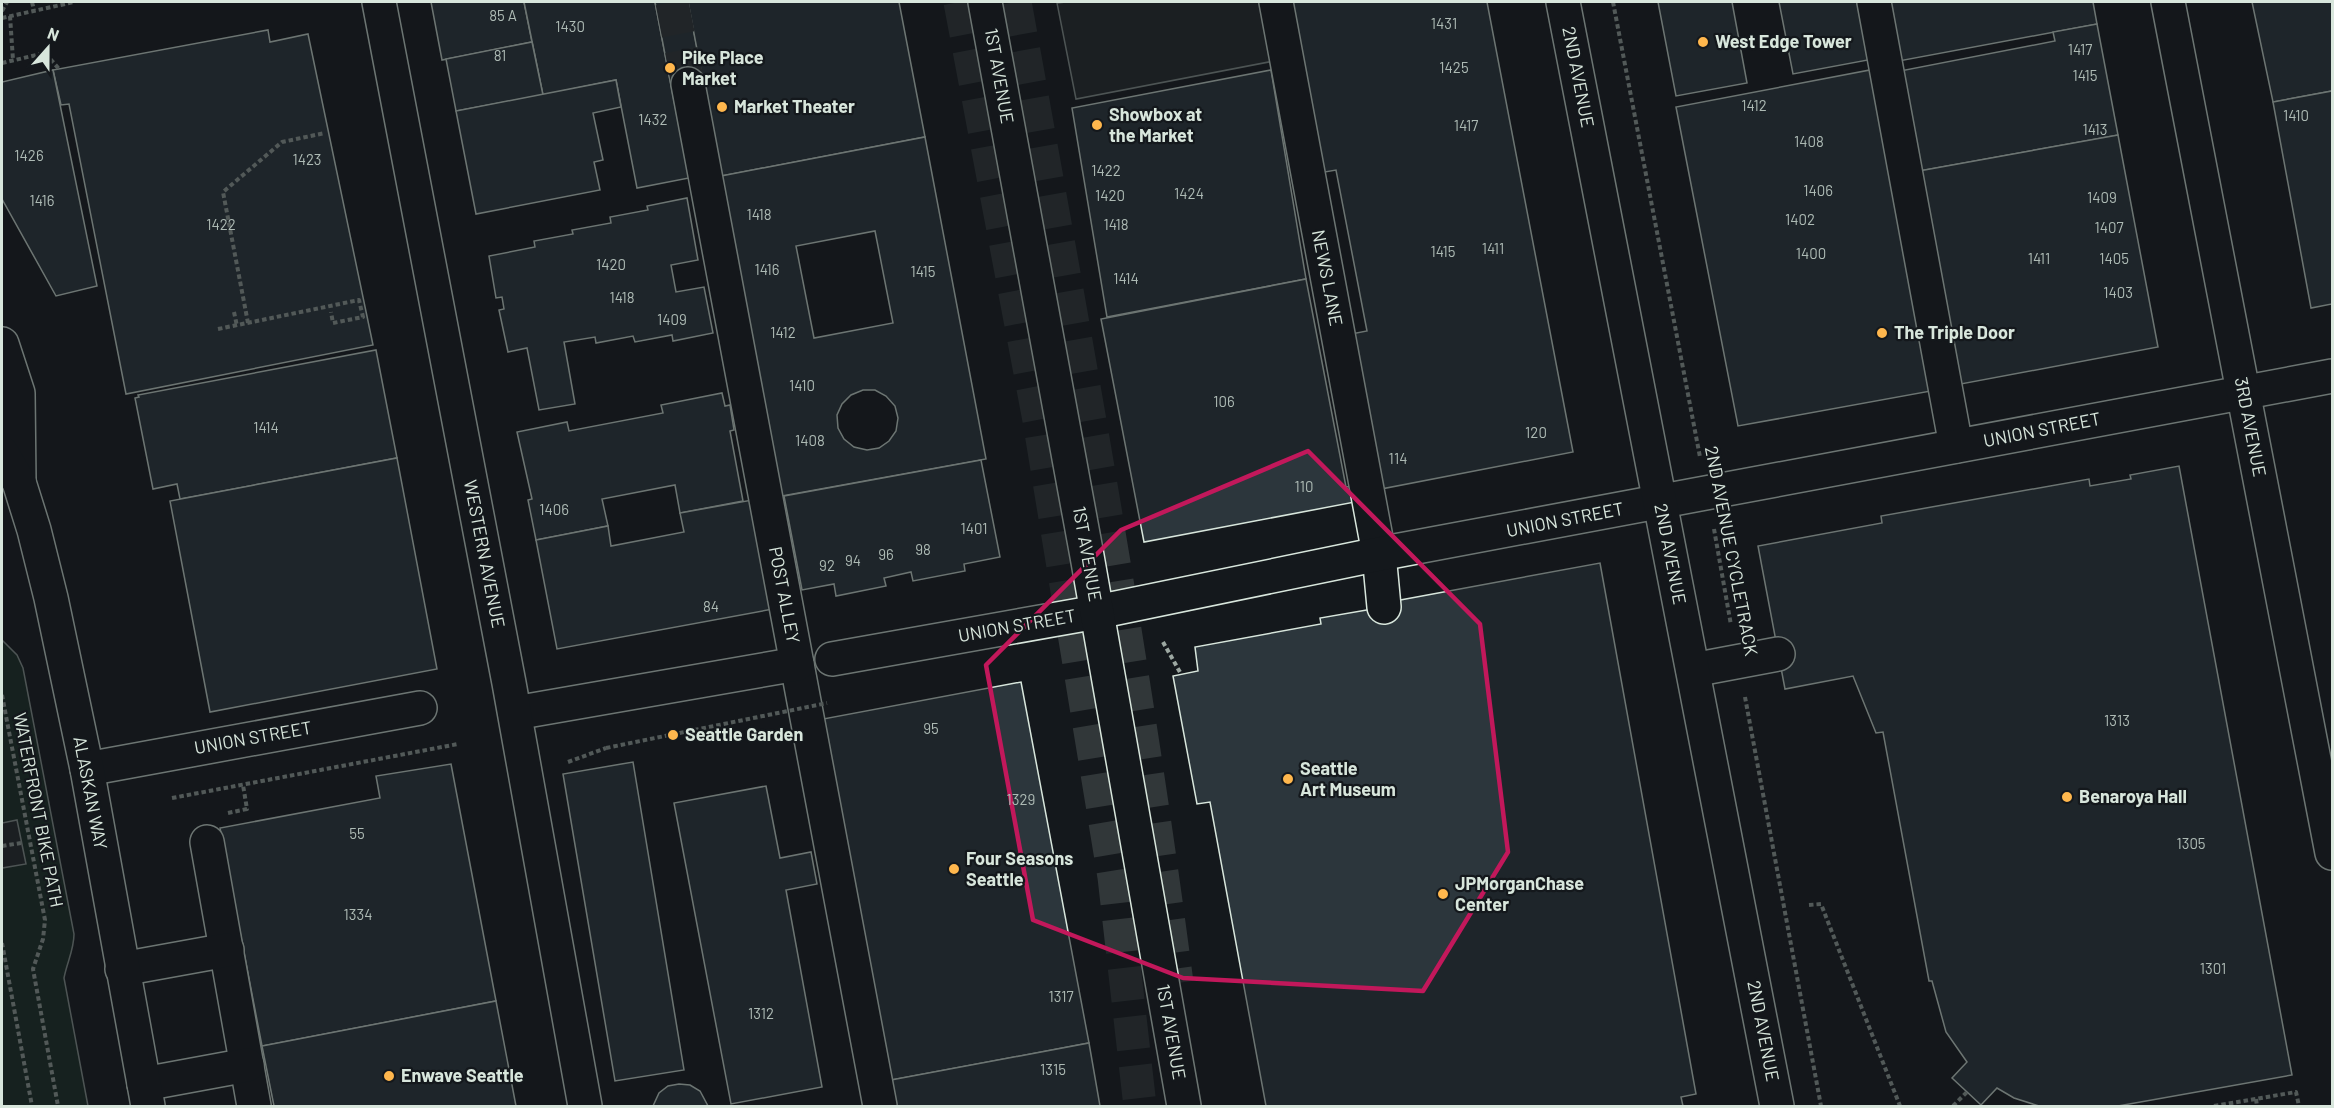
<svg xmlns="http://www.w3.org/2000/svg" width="2334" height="1108" font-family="Barlow,sans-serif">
	<rect width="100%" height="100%" fill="#14181c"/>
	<!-- green -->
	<path fill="#1a2d24" stroke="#939e99" stroke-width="1.5" d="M2 640 17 655 23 668 74 934C74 950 67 962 64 978L88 1106H2Z"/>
	<!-- parking -->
	<g fill="#24282b" stroke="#939e99" stroke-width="1.5">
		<path d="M1066 2H1262L1274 61 1076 99 1057 3Z"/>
		<path d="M17 820 26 864 2 868V823Z"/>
	</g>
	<!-- building -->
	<g fill="#2c363c" stroke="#d8e6dc" stroke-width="1.5" fill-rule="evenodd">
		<path d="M431 2H524L532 42 442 60Z"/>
		<path d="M524 2H655L689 178 637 188 616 80 543 95Z"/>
		<path d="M655 2H688L704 82 671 86Z"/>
		<path d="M688 2H899L925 137 721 176Z"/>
		<path d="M1287 2H1487L1573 452 1381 489 1351 334 1367 331 1336 170 1319 173Z"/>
		<path d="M1658 2H1732L1747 83 1676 96Z"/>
		<path d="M1779 2H1857L1868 60 1793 74Z"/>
		<path d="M1887 2H2093L2097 24 1899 61Z"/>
		<path d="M2252 2H2332V91L2273 102Z"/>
		<path d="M2097 24 2118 135 1919 171 1900 71 2055 41 2053 32Z"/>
		<path d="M268 30 270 42 308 34 373 345 126 394 69 104 61 105 53 70Z"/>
		<path d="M532 42 543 95 456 111 446 59Z"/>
		<path d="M53 70 97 286 56 296 2 199V82Z"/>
		<path d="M1271 70 1306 279 1107 317 1072 108Z"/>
		<path d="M1870 70 1931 391 1738 426 1676 107Z"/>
		<path d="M616 80 621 107 593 113 603 160 594 162 600 190 476 214 456 111Z"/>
		<path d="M2332 91V304L2311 308 2273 102Z"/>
		<path d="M2118 135 2158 347 1961 384 1919 171Z"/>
		<path d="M925 137 986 459 782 496 721 176ZM875 231 893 323 814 338 796 246ZM863 390H875L886 396 895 406 898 418 896 431 889 441 879 448 867 450 854 447 844 439 838 428 837 415 842 404 851 395Z"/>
		<path d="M687 198 698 260 671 265 676 292 704 287 713 333 673 341 672 335 635 342 633 336 596 343 595 337 564 342 575 404 539 410 527 348 508 352 499 310 504 309 502 297 496 298 489 256 535 247 534 241 573 234 572 230 611 223 610 217 648 210 647 206Z"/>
		<path d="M1306 279 1346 487 1352 486 1355 502 1144 542 1101 319Z"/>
		<path d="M376 350 397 458 180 499 177 484 153 489 135 398 139 397 138 395Z"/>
		<path d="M722 393 725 406 730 405 734 430 730 431 743 501 680 513 675 485 602 499 608 526 536 540 528 500 532 499 517 432 567 422 569 431 663 413 661 405Z"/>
		<path d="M397 458 437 669 210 712 170 501Z"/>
		<path d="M981 460 1000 557 964 564 965 571 913 581 911 572 884 578 886 586 836 596 834 584 802 590 784 496Z"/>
		<path d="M2179 466 2292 1075 2118 1106H2039L2014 1098 1997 1088 1981 1105 1952 1078 1967 1062 1946 1032 1932 981H1929L1883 732 1876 733 1853 676 1785 689 1758 546 1882 523 1881 516 2089 479 2090 486 2131 479 2130 475Z"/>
		<path d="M752 500 773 609 557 649 536 540 608 526 611 546 684 532 680 513Z"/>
		<path d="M1600 563 1696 1094 1681 1097 1683 1106H1266L1210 802 1197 804 1173 676 1198 671 1195 647 1321 624 1320 618 1384 607 1395 601Z"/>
		<path d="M1021 682 1089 1043 891 1080 823 719Z"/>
		<path d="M633 762 684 1070 615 1081 563 774Z"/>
		<path d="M451 764 496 1001 262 1046 220 828 380 798 376 776Z"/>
		<path d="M766 786 780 858 811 852 817 884 786 890 822 1087 731 1104 674 803Z"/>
		<path d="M496 1001 516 1106H274L262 1046Z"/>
		<path d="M1089 1043 1100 1106H896L891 1080Z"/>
		<path d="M679 1084 690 1085 700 1091 708 1106H653L659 1093 668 1086Z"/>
	</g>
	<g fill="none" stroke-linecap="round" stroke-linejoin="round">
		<!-- minor-tunnel -->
		<path stroke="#313739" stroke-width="33" stroke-dasharray="33 16" stroke-linecap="butt" d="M672 2 688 84"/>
		<!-- highway-tunnel -->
		<g stroke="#313739" stroke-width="33" stroke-dasharray="33 16" stroke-linecap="butt">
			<path d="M960 2 1039 420 1114 877 1140 1106"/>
			<path d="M1015 2C1074 328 1134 654 1177 983"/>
		</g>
		<defs>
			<g id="minor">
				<path d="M1276 2 1379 554 1384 607"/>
				<path d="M1874 2 1956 446"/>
				<path d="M688 84 880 1106"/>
				<path d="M832 659 1097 612 1379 554 2332 376"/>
				<path d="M1693 670 1778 654"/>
				<path d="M515 713 797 664"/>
				<path d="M87 769 420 708"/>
				<path d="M207 842 254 1106"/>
				<path d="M122 969 227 950"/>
				<path d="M144 1084 247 1065"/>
			</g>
			<g id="major">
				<path d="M379 2 509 683 585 1106"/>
				<path d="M985 2 1087 556 1184 1106"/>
				<path d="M1563 2 1777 1106"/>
				<path d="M2168 2 2332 853"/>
				<path d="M2 344 18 393 19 482"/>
				<path d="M2 453 19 482 34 530 51 598 87 769 148 1106"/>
			</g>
		</defs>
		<!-- minor casing -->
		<use href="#minor" stroke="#d8e6dc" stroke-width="36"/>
		<!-- major casing -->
		<use href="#major" stroke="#d8e6dc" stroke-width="36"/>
		<!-- path -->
		<g stroke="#9da8a2" stroke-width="4" stroke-dasharray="4.5 3" stroke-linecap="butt">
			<path d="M32 2 34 10"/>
			<path d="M1613 2 1700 457"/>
			<path d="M2 11 7 2"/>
			<path d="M10 16 13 60"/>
			<path d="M2 18 74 2"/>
			<path d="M2 63 45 53 59 69"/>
			<path d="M234 312 237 326"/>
			<path d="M248 323 223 192 282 142 325 133"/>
			<path d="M218 329 359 300 363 317 333 323 331 312"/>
			<path d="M1714 529 1731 625"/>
			<path d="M1163 642 1181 674"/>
			<path d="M2 695 45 920 43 939 33 969 58 1106"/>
			<path d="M1745 697 1821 1106"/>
			<path d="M568 762 606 748"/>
			<path d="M172 798 458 744"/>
			<path d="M228 813 247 809 243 785"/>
			<path d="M2 846 21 843"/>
			<path d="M1809 905 1821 904 1900 1106"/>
			<path d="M2 943 32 1106"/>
			<path d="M2256 1099 2257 1106"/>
			<path d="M1953 1106 1967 1092"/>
			<path d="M2214 1106 2296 1092 2299 1106"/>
		</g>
		<!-- minor -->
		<use href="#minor" stroke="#14181c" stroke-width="33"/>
		<!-- major -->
		<use href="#major" stroke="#14181c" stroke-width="33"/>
		<!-- path-bridge -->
		<path stroke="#9da8a2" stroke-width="4" stroke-dasharray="4.5 3" stroke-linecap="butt" d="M606 748 827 703"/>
	</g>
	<!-- marked area -->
	<path d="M0 0H2334V1108H0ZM1308 451 1480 624 1508 852 1423 991 1183 978 1033 920 986 665 1121 530Z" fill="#14181c" fill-opacity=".55" fill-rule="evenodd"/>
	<path fill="none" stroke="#c2185b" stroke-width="4.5" stroke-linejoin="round" d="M1308 451 1480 624 1508 852 1423 991 1183 978 1033 920 986 665 1121 530Z"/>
	<!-- markers -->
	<g fill="#ffb74d" stroke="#14181c" stroke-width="2">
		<circle cx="1703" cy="42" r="6"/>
		<circle cx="670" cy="68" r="6"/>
		<circle cx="722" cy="107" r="6"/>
		<circle cx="1097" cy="125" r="6"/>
		<circle cx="1882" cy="333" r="6"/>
		<circle cx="673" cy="735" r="6"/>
		<circle cx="1288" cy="779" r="6"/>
		<circle cx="2067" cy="797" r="6"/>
		<circle cx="954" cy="869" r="6"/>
		<circle cx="1443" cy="894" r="6"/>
		<circle cx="389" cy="1076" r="6"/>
	</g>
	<g text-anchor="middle" stroke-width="4.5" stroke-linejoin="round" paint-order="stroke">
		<!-- number labels -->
		<g font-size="15" fill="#adbab4">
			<text x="503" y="21">85 A</text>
			<text x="1444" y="29">1431</text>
			<text x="570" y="32">1430</text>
			<text x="2080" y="55">1417</text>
			<text x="500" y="61">81</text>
			<text x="1454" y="73">1425</text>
			<text x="2085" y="81">1415</text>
			<text x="1754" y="111">1412</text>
			<text x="2296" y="121">1410</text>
			<text x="653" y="125">1432</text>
			<text x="1466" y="131">1417</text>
			<text x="2095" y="135">1413</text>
			<text x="1809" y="147">1408</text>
			<text x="29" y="161">1426</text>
			<text x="307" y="165">1423</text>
			<text x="1106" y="176">1422</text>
			<text x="1818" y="196">1406</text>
			<text x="1189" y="199">1424</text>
			<text x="1110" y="201">1420</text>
			<text x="2102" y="203">1409</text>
			<text x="42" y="206">1416</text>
			<text x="759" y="220">1418</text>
			<text x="1800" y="225">1402</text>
			<text x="221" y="230">1422</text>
			<text x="1116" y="230">1418</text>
			<text x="2109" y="233">1407</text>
			<text x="1493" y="254">1411</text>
			<text x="1443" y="257">1415</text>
			<text x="1811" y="259">1400</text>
			<text x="2039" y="264">1411</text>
			<text x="2114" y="264">1405</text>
			<text x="611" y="270">1420</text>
			<text x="767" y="275">1416</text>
			<text x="923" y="277">1415</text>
			<text x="1126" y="284">1414</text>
			<text x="2118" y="298">1403</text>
			<text x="622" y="303">1418</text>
			<text x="672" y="325">1409</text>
			<text x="783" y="338">1412</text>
			<text x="802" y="391">1410</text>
			<text x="1224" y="407">106</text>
			<text x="266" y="433">1414</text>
			<text x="1536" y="438">120</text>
			<text x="810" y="446">1408</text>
			<text x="1398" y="464">114</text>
			<text x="1304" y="492">110</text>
			<text x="554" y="515">1406</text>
			<text x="974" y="534">1401</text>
			<text x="923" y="555">98</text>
			<text x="886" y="560">96</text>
			<text x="853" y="566">94</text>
			<text x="827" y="571">92</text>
			<text x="711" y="612">84</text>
			<text x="2117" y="726">1313</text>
			<text x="931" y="734">95</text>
			<text x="1021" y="805">1329</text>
			<text x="357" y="839">55</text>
			<text x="2191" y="849">1305</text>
			<text x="358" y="920">1334</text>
			<text x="2213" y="974">1301</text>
			<text x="1061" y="1002">1317</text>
			<text x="761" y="1019">1312</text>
			<text x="1053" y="1075">1315</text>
		</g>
		<!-- poi labels -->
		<g font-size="18" font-weight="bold" fill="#d8e6dc" stroke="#14181c" text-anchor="start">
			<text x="1715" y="48">West Edge Tower</text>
			<text x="682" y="64">Pike Place<tspan x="682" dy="21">Market</tspan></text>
			<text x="734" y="113">Market Theater</text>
			<text x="1109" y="121">Showbox at<tspan x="1109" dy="21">the Market</tspan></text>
			<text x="1894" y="339">The Triple Door</text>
			<text x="685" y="741">Seattle Garden</text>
			<text x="1300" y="775">Seattle<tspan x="1300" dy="21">Art Museum</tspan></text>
			<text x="2079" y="803">Benaroya Hall</text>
			<text x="966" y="865">Four Seasons<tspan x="966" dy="21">Seattle</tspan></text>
			<text x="1455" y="890">JPMorganChase<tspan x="1455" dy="21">Center</tspan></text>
			<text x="401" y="1082">Enwave Seattle</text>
		</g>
		<!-- street labels -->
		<g font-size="18" fill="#d8e6dc" stroke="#14181c">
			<text transform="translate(999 76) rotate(80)" y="6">1ST AVENUE</text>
			<text transform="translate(1578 77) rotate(79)" y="6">2ND AVENUE</text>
			<text transform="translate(1327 278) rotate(79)" y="6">NEWS LANE</text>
			<text transform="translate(2250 427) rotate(79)" y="6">3RD AVENUE</text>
			<text transform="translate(2042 430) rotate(-11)" y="6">UNION STREET</text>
			<text transform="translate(1565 520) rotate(-11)" y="6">UNION STREET</text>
			<text transform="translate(1731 551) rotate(79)" y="6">2ND AVENUE CYCLETRACK</text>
			<text transform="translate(484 554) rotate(79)" y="6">WESTERN AVENUE</text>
			<text transform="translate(1087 554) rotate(80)" y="6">1ST AVENUE</text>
			<text transform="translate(1670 554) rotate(79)" y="6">2ND AVENUE</text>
			<text transform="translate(784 595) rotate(79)" y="6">POST ALLEY</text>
			<text transform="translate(1017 626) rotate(-10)" y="6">UNION STREET</text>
			<text transform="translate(253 738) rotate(-10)" y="6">UNION STREET</text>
			<text transform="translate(90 793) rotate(79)" y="6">ALASKAN WAY</text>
			<text transform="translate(38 810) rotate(79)" y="6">WATERFRONT BIKE PATH</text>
			<text transform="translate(1763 1031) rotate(79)" y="6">2ND AVENUE</text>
			<text transform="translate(1171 1032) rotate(80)" y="6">1ST AVENUE</text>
		</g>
	</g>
	<!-- border -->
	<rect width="2334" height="1108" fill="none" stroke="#d8e6dc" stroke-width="6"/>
	<!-- north arrow -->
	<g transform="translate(48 48) rotate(21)" stroke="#14181c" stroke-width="4.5" paint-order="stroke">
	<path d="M0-4.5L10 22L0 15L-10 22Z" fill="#d8e6dc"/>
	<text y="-9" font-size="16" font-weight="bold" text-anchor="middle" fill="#d8e6dc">N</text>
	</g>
</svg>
